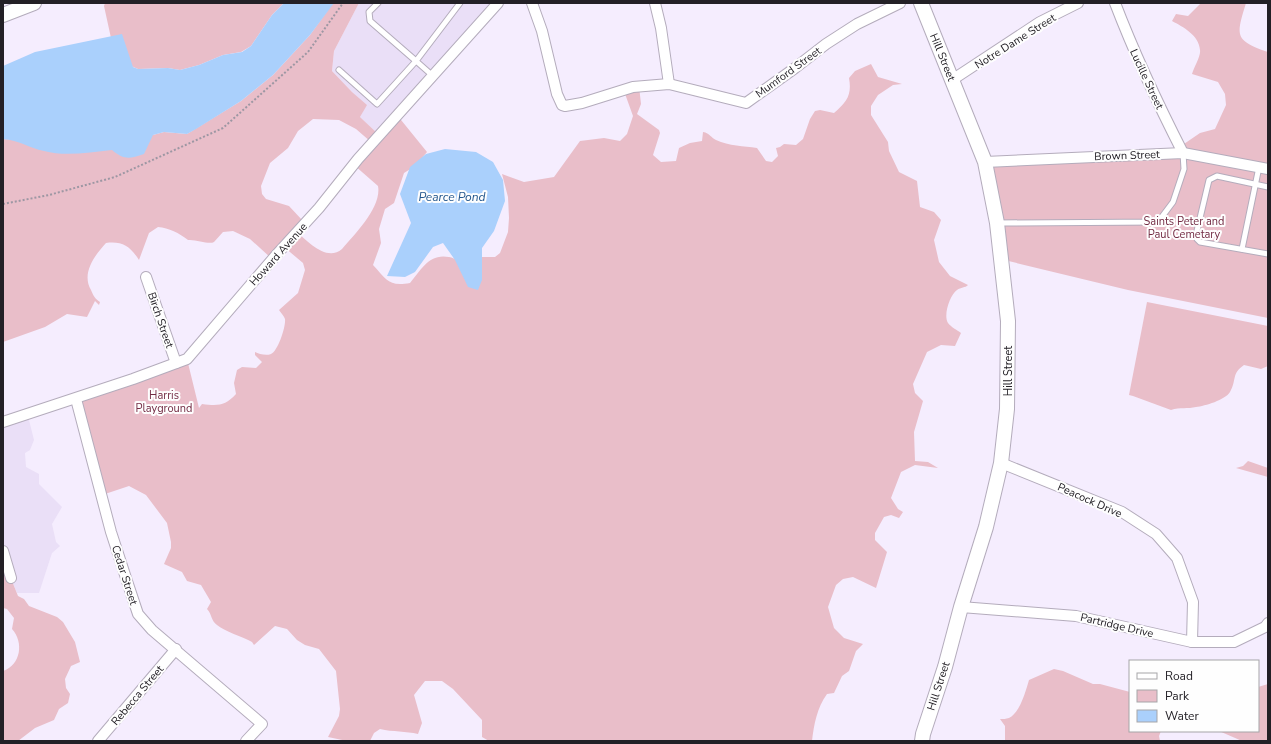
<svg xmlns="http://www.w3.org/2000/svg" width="1271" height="744" font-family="'Nunito Sans',sans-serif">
	<rect width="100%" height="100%" fill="#f5edfe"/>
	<!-- built -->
	<g fill="#eadff7">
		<path d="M359 3H496L377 133 360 117 366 105 352 92 332 71 334 51Z"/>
		<path d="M28 416 34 440 30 450 25 453 26 467 39 474V484L62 507 52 524 56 542 60 546 52 553 39 593H17L12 581 3 553V422Z"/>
	</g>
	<!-- green -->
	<g fill="#e9bec9" fill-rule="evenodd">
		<path d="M105 3H284L272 15 251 46 241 52 223 55 199 65 180 70 168 68 138 69 129 65 111 38 104 6Z"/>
		<path d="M333 3H359L334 51 332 71 352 92 367 105 360 117 377 133 397 115 427 152 415 166 404 173 394 203 385 209 379 229 381 243 373 265C387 280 389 287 410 283 421 270 429 253 449 257 455 258 463 264 468 267L481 257H495L500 253 508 232 509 218 508 197 502 174 524 182 554 177 580 141 604 138 620 141 627 134 633 116 624 91 639 86 641 104 637 114 659 130 660 133 653 155 661 162 676 161 679 148 690 143 702 141 703 132C710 133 711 138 716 140 729 146 744 146 757 148L766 161 772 162 778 156 776 148 780 147 784 144 796 145 803 139 810 119 815 111 820 110 834 113C847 102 852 95 849 78L855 71 871 64 878 77 902 84 893 85 878 95 871 106V115L888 142 889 151 899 172 917 181 920 207 934 212 941 220 934 240 939 262 950 276 968 285C965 288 961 287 957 290 950 295 943 315 948 323 951 327 957 330 961 333L955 346 941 345 927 352 913 384 915 393 923 401 914 432 915 461 928 462 938 468 915 465 901 472 891 498 898 509 903 512 899 518 891 515 884 517 875 533V540L887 552 876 588 853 577 843 579 836 585 828 607 834 628 844 638 863 644 856 651 849 671 842 676 834 693 827 694C817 708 814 724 812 741H489L482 737V720L453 689 442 681H425L414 695 422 723 418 734C406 731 393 732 380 729L374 733 370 741H347L328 737 339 716 340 709 336 671 319 649 305 645 297 640 287 629 275 626 254 645 252 642C243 637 224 631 217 625 211 621 212 614 207 609L211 602 201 585 187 581 182 572 164 564 171 548V542L167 523 146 495 129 486 102 495 76 399 187 359 199 408 202 404C218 406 225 406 236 394L234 383 237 370 242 367 256 368 262 362 255 355V352C259 354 266 356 271 354 278 351 286 326 285 319 284 316 281 313 279 310L298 293 305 270 303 263 284 247 271 258 250 239 233 231 223 232C220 235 217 239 214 242 209 245 196 239 188 240 179 233 169 228 158 227L149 233 139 260C130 246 122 241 106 243 95 255 81 273 91 290 93 295 95 299 100 302L99 305 95 301 87 317 67 314 45 327 3 342V139L52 142 153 135 164 132 187 134 241 101 273 75 310 35ZM313 119 339 120 356 129 371 142 354 165 378 186C382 207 355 234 342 249 327 262 308 242 297 232L303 221 289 206 266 199 262 194 261 186 270 163 288 148 298 131Z"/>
		<path d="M1201 3H1246C1236 36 1234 40 1268 52V318L1128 290 1000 259 985 162 1183 153 1181 146 1200 133 1215 129 1226 105 1225 94 1218 82 1192 74C1194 67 1201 56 1200 50 1199 35 1183 27 1172 21L1176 14 1188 16Z"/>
		<path d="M1147 302 1268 326V366L1261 369 1244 365C1231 374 1237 380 1230 392 1225 400 1205 406 1196 407 1188 409 1180 407 1171 410L1133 396 1129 395Z"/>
		<path d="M1248 461 1268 468V477L1236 468 1243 466Z"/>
		<path d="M3 553 12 581 18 596 24 599 29 606 57 617 63 622 75 642 80 662 71 666 65 679 66 688 70 694 68 703 59 709 54 720 35 728 18 741H3V671C21 665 24 642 12 629L14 618 7 609 3 608Z"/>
		<path d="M1054 669 1063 671 1093 684H1100L1130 692V731H1161L1159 736 1160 741H1005V726L1000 719C1003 719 1006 719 1009 718 1020 713 1026 690 1029 680Z"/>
		<path d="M1268 684V741H1242L1219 731H1258V687Z"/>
	</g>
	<!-- water -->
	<g fill="#aad0fc">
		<path d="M284 3H334L310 35 273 75 241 101 196 129 187 134 164 132 153 135 144 154C129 159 124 160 112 150 90 152 66 157 44 151 29 148 19 140 3 139V66L35 52 122 34 133 67 138 69 168 68 180 70 199 65 223 55 242 52 251 46 272 15Z"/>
		<path d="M445 149 476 152 493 162 503 180 505 201 494 231 482 248V280L478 290 468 287 455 260 443 243 433 247 415 272 405 277 387 276 411 223 400 194 410 167 426 154Z"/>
	</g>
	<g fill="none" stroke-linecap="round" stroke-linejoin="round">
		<defs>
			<g id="lane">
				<path d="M339 70 377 104 416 61 370 21 369 12 378 3"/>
				<path d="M433 76 416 61 460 3"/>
				<path d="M1268 187 1217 176 1209 180 1196 235 1197 239 1200 242 1268 254"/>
				<path d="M998 223 1158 222 1173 202 1184 169 1183 153"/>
				<path d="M1242 249 1259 167"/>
			</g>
			<g id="street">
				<path d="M532 3 542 31 557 94 562 105 565 106 582 103 633 87 669 84 746 103 795 68 826 44 857 24 900 3"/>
				<path d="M655 3 661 28 669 84"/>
				<path d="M1115 3C1135 55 1158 104 1183 153"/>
				<path d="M952 80 1040 22 1078 3"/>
				<path d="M985 162 1183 153 1268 169"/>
				<path d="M146 277 176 363"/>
				<path d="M76 399 111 532 126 578 138 614 152 630 262 724 246 741"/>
				<path d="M3 422 133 379 187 359 277 254 319 208 358 159 498 3"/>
				<path d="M1001 463 1122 512 1156 534 1177 558 1193 602 1192 642"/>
				<path d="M3 551 11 578"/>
				<path d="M961 607 1076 616 1192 642H1234L1265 627 1268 623"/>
				<path d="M98 741 176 649"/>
			</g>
			<g id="secondary">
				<path d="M921 3 985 162 997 223 1008 321 1007 409 1001 463 986 527 961 607 945 667 923 734 922 741"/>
				<path d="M3 15 34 3"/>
			</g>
		</defs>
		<!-- lane casing -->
		<use href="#lane" stroke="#b4acbc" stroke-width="7"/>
		<!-- street casing -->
		<use href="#street" stroke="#b4acbc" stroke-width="12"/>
		<!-- secondary casing -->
		<use href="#secondary" stroke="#b4acbc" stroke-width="16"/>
		<!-- path -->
		<path stroke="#9d97a3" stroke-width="2" stroke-dasharray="2 2" stroke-linecap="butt" d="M3 204 49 195 115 177 223 128 308 52 343 3"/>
		<!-- lane -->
		<use href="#lane" stroke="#fff" stroke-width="5"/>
		<!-- street -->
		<use href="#street" stroke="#fff" stroke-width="10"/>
		<!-- secondary -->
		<use href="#secondary" stroke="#fff" stroke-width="14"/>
	</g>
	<g text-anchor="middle" stroke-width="4" stroke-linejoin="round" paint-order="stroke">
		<!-- street labels -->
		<g font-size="11" fill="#232026" stroke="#fefefe">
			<text transform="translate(1015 41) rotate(-32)" y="4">Notre Dame Street</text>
			<text transform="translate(943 57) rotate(68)" y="4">Hill Street</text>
			<text transform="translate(788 72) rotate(-36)" y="4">Mumford Street</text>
			<text transform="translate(1147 79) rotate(65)" y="4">Lucille Street</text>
			<text transform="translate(1127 155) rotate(-2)" y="4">Brown Street</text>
			<text transform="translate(278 254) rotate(-48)" y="4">Howard Avenue</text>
			<text transform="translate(161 320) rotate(71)" y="4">Birch Street</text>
			<text transform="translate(1008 371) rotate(-90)" y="4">Hill Street</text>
			<text transform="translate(1090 500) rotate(24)" y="4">Peacock Drive</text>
			<text transform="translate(125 575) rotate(72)" y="4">Cedar Street</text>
			<text transform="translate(1117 625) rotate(13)" y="4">Partridge Drive</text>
			<text transform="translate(938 686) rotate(-72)" y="4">Hill Street</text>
			<text transform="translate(137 695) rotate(-50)" y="4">Rebecca Street</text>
		</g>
		<!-- park labels -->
		<g font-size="11" fill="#732c44" stroke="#fefefe">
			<text x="1184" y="225">Saints Peter and<tspan x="1184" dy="13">Paul Cemetary</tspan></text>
			<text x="164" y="399">Harris<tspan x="164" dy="13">Playground</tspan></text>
		</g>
		<!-- water labels -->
		<g font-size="12" font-style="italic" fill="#24578d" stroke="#fefefe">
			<text x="452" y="201">Pearce Pond</text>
		</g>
	</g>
	<!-- border -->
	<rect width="1271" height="744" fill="none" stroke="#232026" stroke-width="8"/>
	<!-- legend -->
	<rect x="1129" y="660" width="130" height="72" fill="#fefefe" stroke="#a6a5a8"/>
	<rect x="1137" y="673" width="20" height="6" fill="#ffffff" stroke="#a6a5a8"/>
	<text x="1165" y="680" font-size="12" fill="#232026">Road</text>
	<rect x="1137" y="690" width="20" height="12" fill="#e9bec9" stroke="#a6a5a8"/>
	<text x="1165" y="700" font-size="12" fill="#232026">Park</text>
	<rect x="1137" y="710" width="20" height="12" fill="#aad0fc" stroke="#a6a5a8"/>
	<text x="1165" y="720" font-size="12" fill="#232026">Water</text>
</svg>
